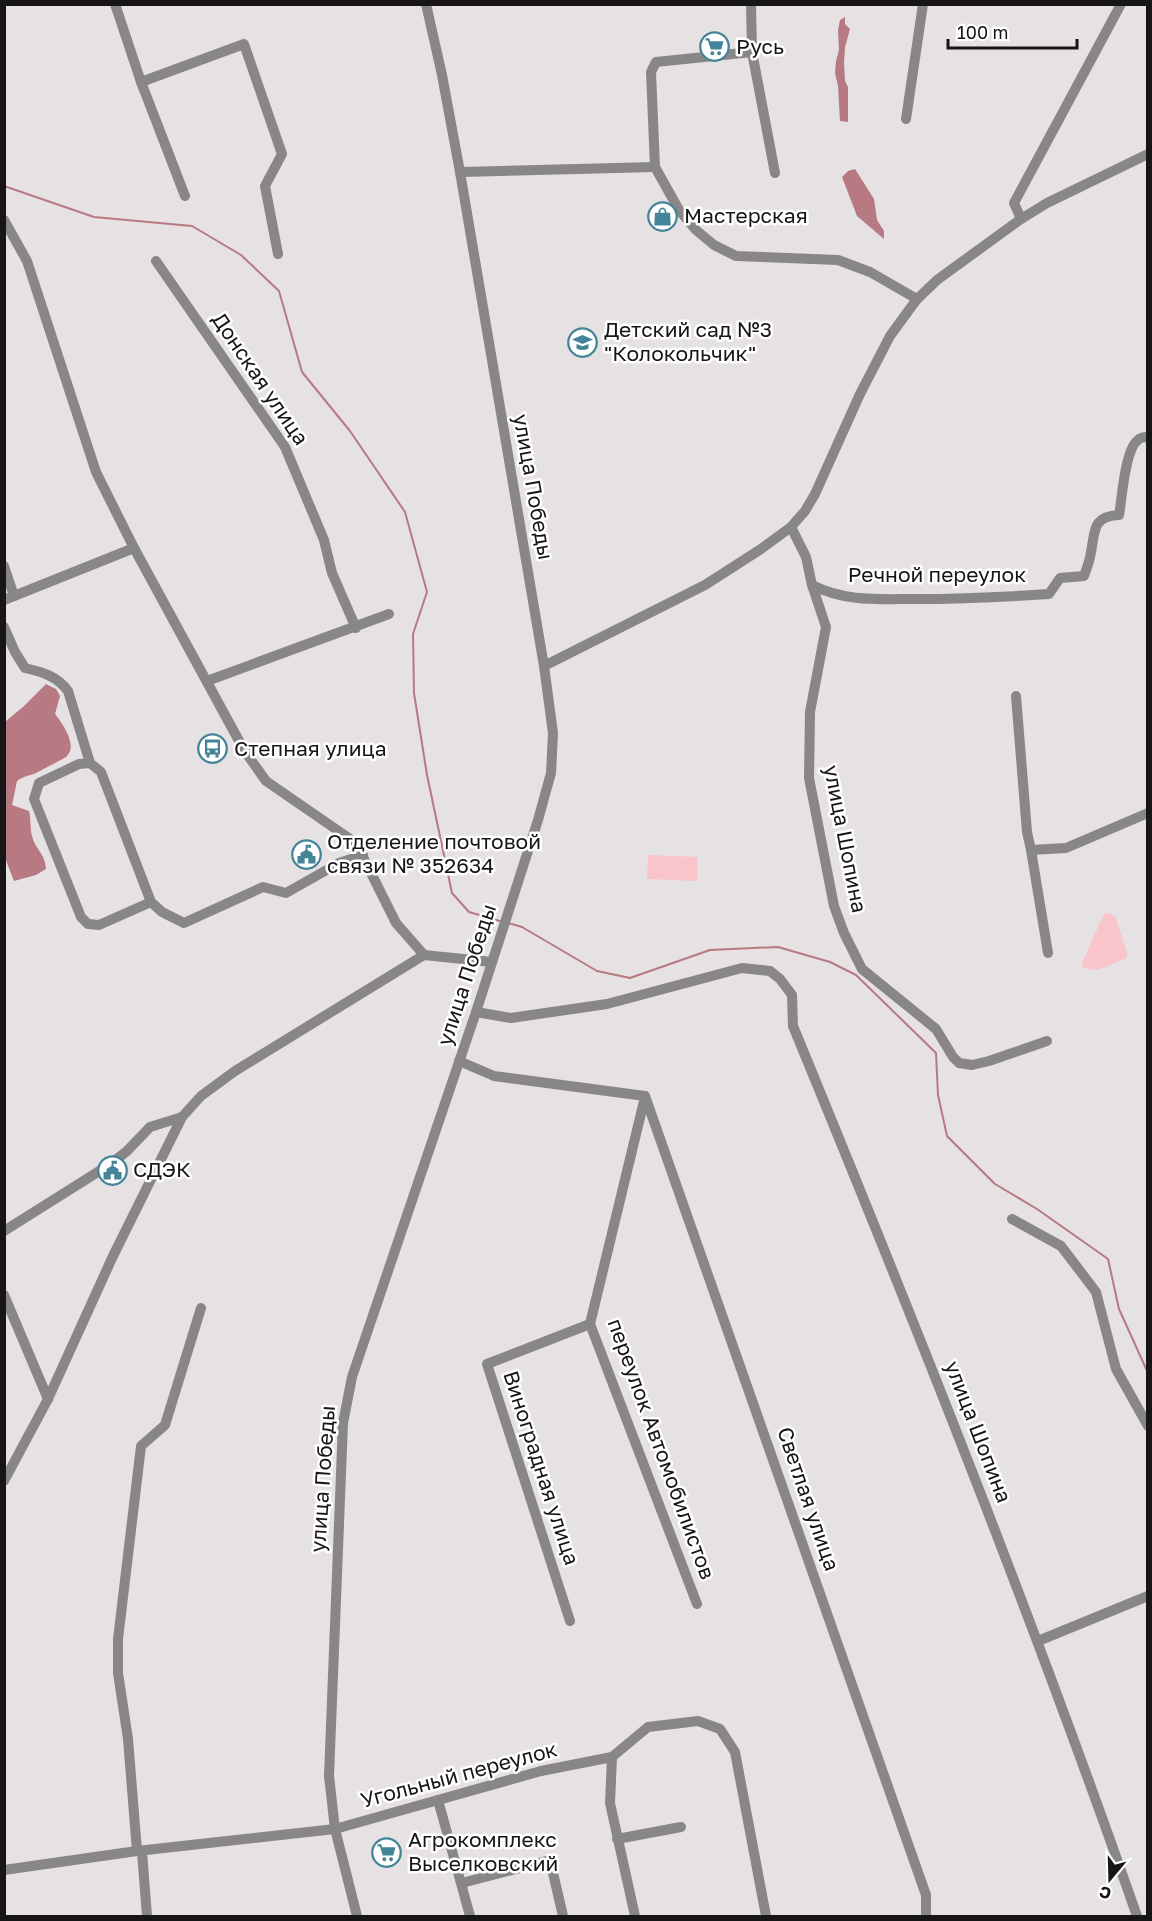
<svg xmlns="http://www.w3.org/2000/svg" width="1152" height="1921" font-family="'Golos Text',sans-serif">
	<rect width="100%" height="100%" fill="#e6e1e2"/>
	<!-- green -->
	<g fill="#fac4cb">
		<path d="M648 855 698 857 697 881 647 879Z"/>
		<path d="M1107 913 1115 916 1127 953 1126 958C1113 963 1096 975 1083 967L1082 963 1104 914Z"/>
	</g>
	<!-- water -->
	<g fill="#b77982">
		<path d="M845 17V24L850 29 845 47 844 63 845 81 848 87V122L840 121 838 86 835 73 836 61 839 50 838 30 840 20Z"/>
		<path d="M855 169 874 199 877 220 884 231V239L857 216 842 177 848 171Z"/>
		<path d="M46 684 56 689 60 696 55 714C62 723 78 745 67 756 64 759 43 769 38 772 31 776 25 775 17 781L12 805 29 811C31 819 30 829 32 836 35 849 45 853 46 869L36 875 14 881 5 858V722L24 706Z"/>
	</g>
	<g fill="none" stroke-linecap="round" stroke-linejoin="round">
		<!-- stream -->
		<g stroke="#b77982" stroke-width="2">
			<path d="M4 186 94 217 192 226 241 255 279 291 302 372 350 431 405 512 427 592 413 634 414 693 427 775 452 893 469 912 503 922"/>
			<path d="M508 923 522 927 597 971 630 978 710 950 778 947 830 962 856 975 936 1053 938 1095 947 1136 995 1184 1037 1209 1108 1259 1119 1309 1148 1373"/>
		</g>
		<!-- minor -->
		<g stroke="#888686" stroke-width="10">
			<path d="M115 4 141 82 185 196"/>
			<path d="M751 4 752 52 775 173"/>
			<path d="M752 52 656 62 651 72 655 167 679 210 696 230 714 245 736 256 838 260 870 272 917 299"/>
			<path d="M141 82 244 44 282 154 265 186 278 254"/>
			<path d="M906 119 923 4"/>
			<path d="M460 172 655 167"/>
			<path d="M1021 219 1014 203 1121 4"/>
			<path d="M4 220 27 261 96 472 134 548 244 750 266 781 356 843 396 923 424 955"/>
			<path d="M156 261 285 447 324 540 332 573 356 628"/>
			<path d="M791 527 806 557 812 585 826 627 810 712 809 778 834 906 844 933 862 969 936 1029 953 1057 959 1063 972 1065 989 1061 1047 1041"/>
			<path d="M4 566 14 596"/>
			<path d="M812 585C845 602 879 599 915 599 960 599 1005 597 1049 594L1060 578 1084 576C1087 568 1090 560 1091 552 1095 532 1092 516 1119 515 1122 499 1125 449 1138 440 1140 438 1145 437 1148 437"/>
			<path d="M4 600 134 548"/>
			<path d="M4 627 15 652 25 668C42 672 57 676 68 691L90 763 101 772 151 902 99 925 88 924 81 917 34 799 39 783 79 764 90 763"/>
			<path d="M544 666 705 585 761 549 791 527 805 511 815 494 860 394 890 336 917 299 937 280 1021 219 1047 203 1148 154"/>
			<path d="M207 681 389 614"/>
			<path d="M1016 696 1027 832 1031 850 1048 953"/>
			<path d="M1031 850 1066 848 1148 813"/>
			<path d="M151 902 162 912 184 923 263 887 286 893 339 863 363 855"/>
			<path d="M476 1012 511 1018 607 1004 742 968 770 971 780 979 792 995 793 1026C914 1320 1032 1616 1137 1916"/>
			<path d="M459 1061 494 1076 645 1096"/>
			<path d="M645 1096 926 1895V1916"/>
			<path d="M645 1097 590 1324 697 1604"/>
			<path d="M1012 1219 1061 1246 1096 1292 1116 1369 1148 1426"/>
			<path d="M4 1231 112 1163 127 1151 150 1127 182 1117"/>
			<path d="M4 1295 48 1399"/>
			<path d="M4 1481 48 1399 113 1256 182 1117 201 1096 235 1071 424 955 492 962"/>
			<path d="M570 1621 487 1364 590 1324"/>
			<path d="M1038 1641 1148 1596"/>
			<path d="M612 1757 610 1803 635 1916"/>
			<path d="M438 1800 470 1916"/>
			<path d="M617 1839 681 1827"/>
			<path d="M137 1851 128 1739 118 1673V1639L141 1446 165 1425 201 1308"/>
			<path d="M142 1852 147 1916"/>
			<path d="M4 1870 137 1851 335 1829 541 1771 612 1757 648 1727 698 1721 720 1729 735 1752 766 1916"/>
			<path d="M462 1883 550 1860 563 1916"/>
			<path d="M357 1916 335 1829 329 1776 343 1423 352 1377 476 1012 538 820 551 773 553 733 544 666 460 172 442 75 426 4"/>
		</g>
	</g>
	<!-- icons -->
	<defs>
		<symbol id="supermarket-ring" viewBox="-11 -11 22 22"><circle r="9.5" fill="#fff" stroke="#448498" stroke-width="1.5"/><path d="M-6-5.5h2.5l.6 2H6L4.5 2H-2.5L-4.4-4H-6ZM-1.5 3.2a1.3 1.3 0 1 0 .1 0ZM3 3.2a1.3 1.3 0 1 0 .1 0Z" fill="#448498"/></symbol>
		<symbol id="shop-ring" viewBox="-11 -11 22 22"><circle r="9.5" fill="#fff" stroke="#448498" stroke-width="1.5"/><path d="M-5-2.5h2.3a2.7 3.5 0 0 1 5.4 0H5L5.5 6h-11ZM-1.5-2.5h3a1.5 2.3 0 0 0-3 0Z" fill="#448498"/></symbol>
		<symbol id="school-ring" viewBox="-11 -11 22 22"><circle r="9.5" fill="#fff" stroke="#448498" stroke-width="1.5"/><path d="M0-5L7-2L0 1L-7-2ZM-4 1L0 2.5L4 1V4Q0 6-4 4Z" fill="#448498"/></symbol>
		<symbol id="bus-ring" viewBox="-11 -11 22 22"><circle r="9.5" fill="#fff" stroke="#448498" stroke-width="1.5"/><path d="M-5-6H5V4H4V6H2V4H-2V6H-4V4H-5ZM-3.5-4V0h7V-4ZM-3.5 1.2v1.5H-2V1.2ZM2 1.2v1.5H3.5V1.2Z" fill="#448498"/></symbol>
		<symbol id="civic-ring" viewBox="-11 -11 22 22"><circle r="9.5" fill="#fff" stroke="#448498" stroke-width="1.5"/><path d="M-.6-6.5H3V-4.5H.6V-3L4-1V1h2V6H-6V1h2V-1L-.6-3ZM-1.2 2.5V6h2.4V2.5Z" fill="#448498"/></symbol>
	</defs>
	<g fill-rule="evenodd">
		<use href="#supermarket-ring" x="698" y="30" width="33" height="33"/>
		<use href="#shop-ring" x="646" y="200" width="33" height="33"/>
		<use href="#school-ring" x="566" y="326" width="33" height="33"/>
		<use href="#bus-ring" x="196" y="732" width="33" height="33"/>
		<use href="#civic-ring" x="290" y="838" width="33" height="33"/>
		<use href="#civic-ring" x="96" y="1154" width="33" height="33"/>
		<use href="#supermarket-ring" x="370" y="1836" width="33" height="33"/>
	</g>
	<g text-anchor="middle" stroke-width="5" stroke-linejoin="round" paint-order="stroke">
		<!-- poi labels -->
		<g font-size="21" fill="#171516" stroke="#fff" text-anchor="start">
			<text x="736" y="54">Русь</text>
			<text x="684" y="223">Мастерская</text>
			<text x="604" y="337">Детский сад №3<tspan x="604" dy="24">"Колокольчик"</tspan></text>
			<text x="234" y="756">Степная улица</text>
			<text x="327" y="849">Отделение почтовой<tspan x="327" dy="24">связи № 352634</tspan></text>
			<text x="133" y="1177">СДЭК</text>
			<text x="408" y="1847">Агрокомплекс<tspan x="408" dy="24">Выселковский</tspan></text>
		</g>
		<!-- street labels -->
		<g font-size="21" fill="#171516" stroke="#fff">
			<text transform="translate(260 379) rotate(56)" y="7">Донская улица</text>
			<text transform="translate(533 487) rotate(80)" y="7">улица Победы</text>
			<text x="937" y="582">Речной переулок</text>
			<text transform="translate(845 839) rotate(79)" y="7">улица Шопина</text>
			<text transform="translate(467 975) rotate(-72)" y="7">улица Победы</text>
			<text transform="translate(978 1432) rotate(69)" y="7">улица Шопина</text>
			<text transform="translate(661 1449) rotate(70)" y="7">переулок Автомобилистов</text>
			<text transform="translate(541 1468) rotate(72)" y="7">Виноградная улица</text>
			<text transform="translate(323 1479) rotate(-86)" y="7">улица Победы</text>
			<text transform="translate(808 1499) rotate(71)" y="7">Светлая улица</text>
			<text transform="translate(459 1775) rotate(-15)" y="7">Угольный переулок</text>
		</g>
	</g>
	<!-- border -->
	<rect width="1152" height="1921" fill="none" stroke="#171516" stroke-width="12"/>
	<!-- north arrow -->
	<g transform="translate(1110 1879) rotate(199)" stroke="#ffffff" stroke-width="4.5" paint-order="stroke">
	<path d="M0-4.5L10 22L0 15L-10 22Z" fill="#171516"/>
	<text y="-9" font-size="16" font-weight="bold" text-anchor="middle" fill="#171516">С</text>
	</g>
	<!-- scale -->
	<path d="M948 39v9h129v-9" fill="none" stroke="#171516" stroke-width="3"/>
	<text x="957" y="39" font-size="18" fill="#171516" stroke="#ffffff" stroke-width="4.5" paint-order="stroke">100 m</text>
</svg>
